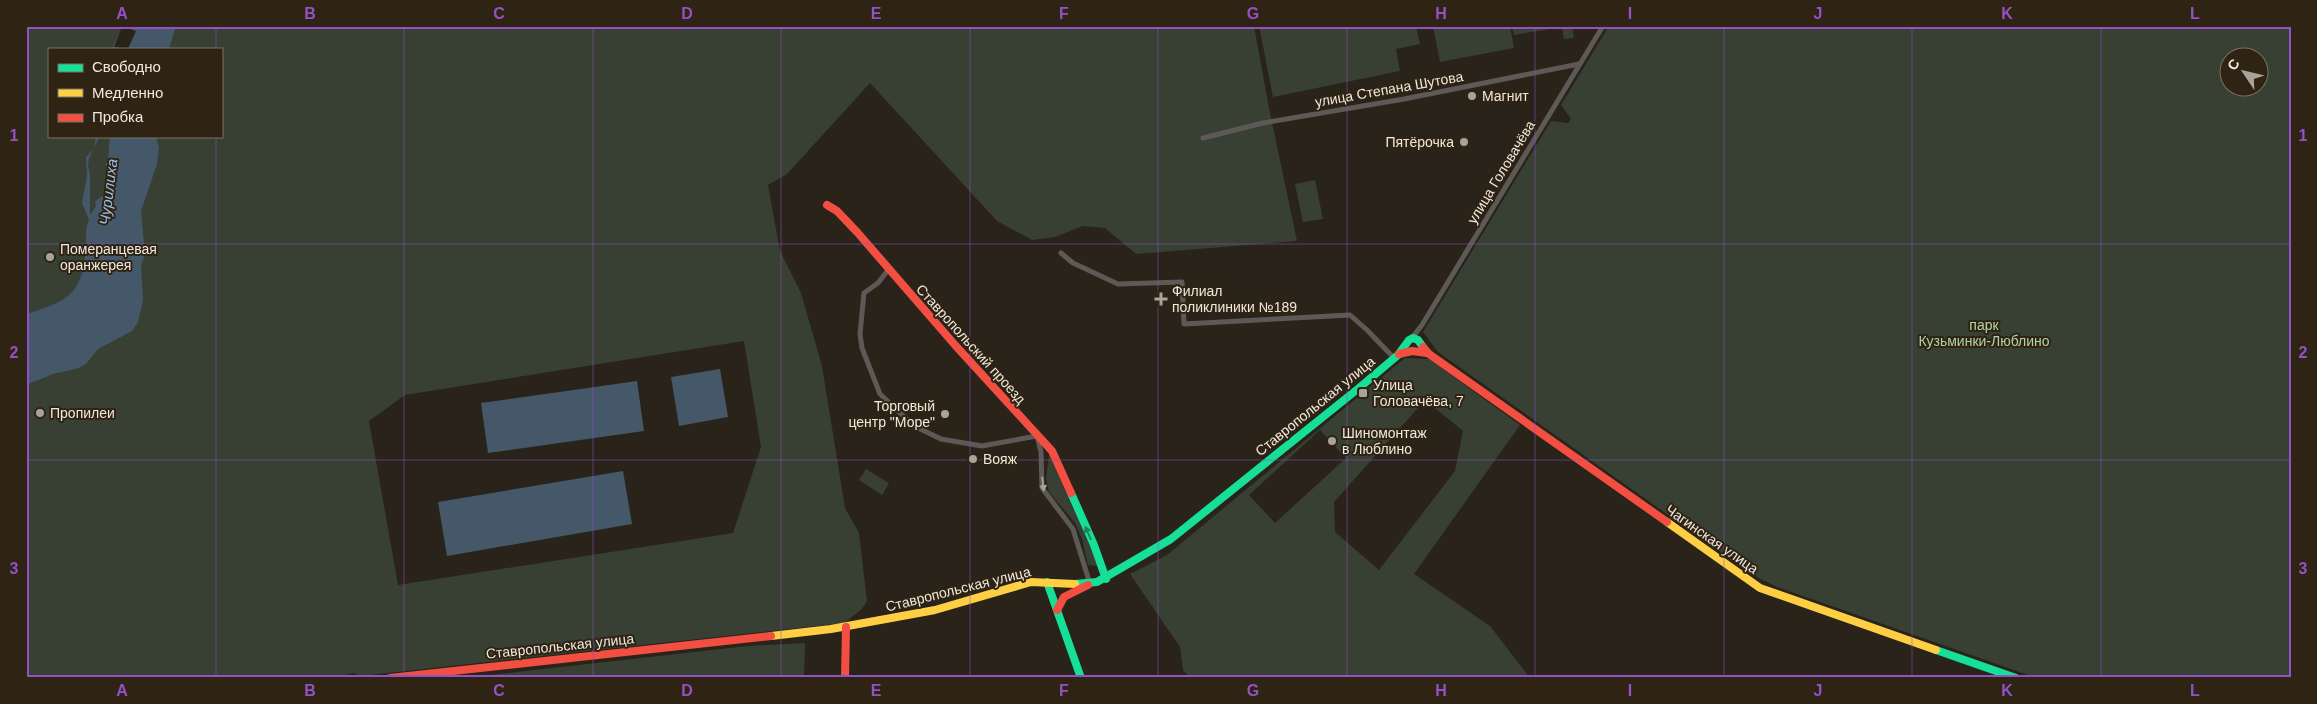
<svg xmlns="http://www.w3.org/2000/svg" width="2317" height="704" font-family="Arial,sans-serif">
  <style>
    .green { fill: #374033; fill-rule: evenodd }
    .water { fill: #45586a }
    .pier { fill: #29231a }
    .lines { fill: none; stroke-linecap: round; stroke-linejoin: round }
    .street { stroke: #5e5956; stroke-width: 5 }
    .fast { stroke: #16e098; stroke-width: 8 }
    .slow { stroke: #ffcf43; stroke-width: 8 }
    .jam { stroke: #f24e42; stroke-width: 8 }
    .oneway { fill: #a7a09a }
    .oneway2 { fill: #228256 }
    .grid { fill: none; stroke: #9252c5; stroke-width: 1; stroke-opacity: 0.55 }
    .poi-dot { fill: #aaa399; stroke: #2f2414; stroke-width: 2 }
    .labels { text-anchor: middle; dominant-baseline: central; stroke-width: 4; stroke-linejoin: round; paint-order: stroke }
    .street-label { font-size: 14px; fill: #f0e8de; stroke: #2f2414 }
    .poi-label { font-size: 14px; fill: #f0e8de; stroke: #2f2414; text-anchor: start }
    .park-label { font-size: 14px; fill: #b0d4a7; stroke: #2f2414 }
    .water-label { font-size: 15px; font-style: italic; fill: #9ac2eb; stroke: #2f2414 }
    .neatline { fill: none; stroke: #9252c5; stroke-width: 2 }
    .grid-label { font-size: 16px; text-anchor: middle; font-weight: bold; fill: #9252c5 }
  </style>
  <rect width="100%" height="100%" fill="#29231a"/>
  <!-- green -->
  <g class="green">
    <path d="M26,26H1254L1269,108L1297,241L1136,254L1105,228L1083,226L1055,237L1032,240L997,221L870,83L787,174L768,185L780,251L801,293L822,366L845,508L859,533L867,601L861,610L844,623L360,676L354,673L330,678H26ZM49,49H221V136H49ZM744,341L761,447L733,533L398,585L369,421L405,395Z"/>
    <polygon points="1259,26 1416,26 1420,44 1396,49 1400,71 1273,97"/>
    <polygon points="1433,26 1510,26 1514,48 1440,62"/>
    <polygon points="1512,26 1572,26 1574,38 1564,39 1562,27 1514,35"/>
    <path d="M1609,26H2291V678H2037L1777,587L1753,575L1438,352L1423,332L1551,121L1568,123L1571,119L1561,105ZM2230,58H2260V88H2230Z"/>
    <polygon points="1315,180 1323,219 1303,222 1295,184"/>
    <path d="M1405,358L1429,359L1520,425L1414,574L1490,626L1530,678H1190L1183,670L1180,647L1130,574L1167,555ZM1425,400L1463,431L1455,471L1379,570L1335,532L1334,502ZM1320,430L1346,458L1275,523L1249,495Z"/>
    <polygon points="1049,455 1099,566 1088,565 1082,539 1075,523 1049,492 1046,479"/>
    <polygon points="866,469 889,483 882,495 859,480"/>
    <polygon points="805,643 804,678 463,678 747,646"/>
  </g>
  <!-- water -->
  <g class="water">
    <polygon points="122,26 176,26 169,49 112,49"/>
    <path d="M96,136H100L89,158L88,166L90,175V215L96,206L95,201L104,195L108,167L105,164L108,162L110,136H156L159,148L157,164L141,211L145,254L141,266L143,300L138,322L132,331L98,349L86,364L79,368L53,374L26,385V314C70,301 83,293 86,246C87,234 84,234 89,220L82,203L87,176L86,157L94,149Z"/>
    <polygon points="720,369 728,417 679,426 671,377"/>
    <polygon points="637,381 644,431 488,453 481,403"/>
    <polygon points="623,471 632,524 447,556 438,502"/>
  </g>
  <!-- pier -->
  <polygon class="pier" points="122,26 136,31 128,49 114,47"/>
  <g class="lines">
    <!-- street -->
    <g class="street">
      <polyline points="1203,138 1263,123 1404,99 1579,64"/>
      <polyline points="1061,253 1073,263 1118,284 1182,282 1184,324 1350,315 1367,330 1394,358"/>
      <polyline points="888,270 878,283 864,293 860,334 862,348 880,394 914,426 941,439 982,446 1037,436 1041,452 1042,488 1073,529 1090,584"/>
      <polyline points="1411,339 1422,325 1603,26"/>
    </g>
    <!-- fast -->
    <g class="fast">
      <polyline points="1071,493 1094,545 1106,579"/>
      <polyline points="1047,582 1081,678"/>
      <polyline points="1075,584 1097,582 1171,539 1359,388 1398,355 1409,340 1413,338 1418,340 1423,347"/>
      <polyline points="1936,650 2016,678"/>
    </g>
    <!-- slow -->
    <g class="slow">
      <polyline points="1667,522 1760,588 1936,650"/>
      <polyline points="771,636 831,629 935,610 1031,582 1075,584"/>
    </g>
    <!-- jam -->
    <g class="jam">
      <polyline points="827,205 837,211 857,232 955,345 1052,451 1071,493"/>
      <polyline points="1423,347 1429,354 1667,522"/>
      <polyline points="1399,354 1412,351 1427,353"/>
      <polyline points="1057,610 1064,597 1088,585"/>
      <polyline points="390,678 771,636"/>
      <polyline points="845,678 846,627"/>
    </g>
  </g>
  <!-- one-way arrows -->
  <defs><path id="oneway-solid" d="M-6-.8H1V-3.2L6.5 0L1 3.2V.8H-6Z" transform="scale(1.25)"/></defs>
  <use class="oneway" href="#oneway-solid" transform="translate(1043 484) rotate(83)"/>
  <use class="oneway2" href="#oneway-solid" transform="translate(1088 533) rotate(-114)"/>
  <!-- grid -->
  <path class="grid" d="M216,26V49M404,26V678M593,26V678M781,26V678M970,26V678M1158,26V678M1347,26V678M1535,26V678M1724,26V678M1912,26V678M2101,26V678M216,136V678M26,244H2291M26,460H2291"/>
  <!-- markers -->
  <g class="poi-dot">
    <circle cx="1472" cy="96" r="5"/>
    <circle cx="1464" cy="142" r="5"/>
    <circle cx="50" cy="257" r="5"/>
    <path d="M1158.5 291.5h5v5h5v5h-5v5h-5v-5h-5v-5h5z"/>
    <rect x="1358" y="388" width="10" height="10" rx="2.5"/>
    <circle cx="40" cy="413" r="5"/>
    <circle cx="945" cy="414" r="5"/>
    <circle cx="1332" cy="441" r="5"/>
    <circle cx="973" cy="459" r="5"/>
  </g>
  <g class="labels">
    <!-- street labels -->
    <g class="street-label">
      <text transform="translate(1389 89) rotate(-10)">улица Степана Шутова</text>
      <text transform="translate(1501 172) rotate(-59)">улица Головачёва</text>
      <text transform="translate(971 344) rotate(48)">Ставропольский проезд</text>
      <text transform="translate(1315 406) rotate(-39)">Ставропольская улица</text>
      <text transform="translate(1712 539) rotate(35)">Чагинская улица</text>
      <text transform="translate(958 589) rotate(-14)">Ставропольская улица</text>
      <text transform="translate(560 646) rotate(-6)">Ставропольская улица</text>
    </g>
    <!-- poi labels -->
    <g class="poi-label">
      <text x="1482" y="96">Магнит</text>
      <text x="1454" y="142" text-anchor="end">Пятёрочка</text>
      <text x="60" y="249">Померанцевая<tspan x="60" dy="16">оранжерея</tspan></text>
      <text x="1172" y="291">Филиал<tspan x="1172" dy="16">поликлиники №189</tspan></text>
      <text x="1373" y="385">Улица<tspan x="1373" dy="16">Головачёва, 7</tspan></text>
      <text x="935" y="406" text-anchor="end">Торговый<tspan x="935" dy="16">центр "Море"</tspan></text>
      <text x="50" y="413">Пропилеи</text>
      <text x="1342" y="433">Шиномонтаж<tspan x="1342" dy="16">в Люблино</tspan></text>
      <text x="983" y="459">Вояж</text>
    </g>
    <!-- park labels -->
    <g class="park-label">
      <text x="1984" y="325">парк<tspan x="1984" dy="16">Кузьминки-Люблино</tspan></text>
    </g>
    <!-- water labels -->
    <g class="water-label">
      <text transform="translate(108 192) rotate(-83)">Чурилиха</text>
    </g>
  </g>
  <!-- border -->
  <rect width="2317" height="704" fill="none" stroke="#2f2414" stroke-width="55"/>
  <!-- legend -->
  <rect x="48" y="48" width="175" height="90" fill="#2f2414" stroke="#7c7265"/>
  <rect x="58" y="64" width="25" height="8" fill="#16e098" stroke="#7c7265"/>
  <text x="92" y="72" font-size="15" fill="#f0e8de">Свободно</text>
  <rect x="58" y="89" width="25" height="8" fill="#ffcf43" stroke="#7c7265"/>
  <text x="92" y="98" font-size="15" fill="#f0e8de">Медленно</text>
  <rect x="58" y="114" width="25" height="8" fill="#f24e42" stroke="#7c7265"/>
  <text x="92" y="122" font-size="15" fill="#f0e8de">Пробка</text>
  <!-- north arrow -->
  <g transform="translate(2244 72) rotate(305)"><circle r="24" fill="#2f2414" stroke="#7c7265"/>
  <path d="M0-4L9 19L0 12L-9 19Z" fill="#aaa399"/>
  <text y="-8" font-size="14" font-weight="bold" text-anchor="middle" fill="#f0e8de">С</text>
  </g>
  <rect x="28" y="28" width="2262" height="648" class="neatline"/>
  <g class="grid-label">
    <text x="122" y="19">A</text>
    <text x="310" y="19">B</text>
    <text x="499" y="19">C</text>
    <text x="687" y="19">D</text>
    <text x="876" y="19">E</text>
    <text x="1064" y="19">F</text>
    <text x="1253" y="19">G</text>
    <text x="1441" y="19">H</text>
    <text x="1630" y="19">I</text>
    <text x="1818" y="19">J</text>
    <text x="2007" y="19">K</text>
    <text x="2195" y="19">L</text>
    <text x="14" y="141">1</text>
    <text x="2303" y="141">1</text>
    <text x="14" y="358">2</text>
    <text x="2303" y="358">2</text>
    <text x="14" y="574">3</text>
    <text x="2303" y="574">3</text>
    <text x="122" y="696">A</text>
    <text x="310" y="696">B</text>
    <text x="499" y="696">C</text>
    <text x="687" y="696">D</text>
    <text x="876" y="696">E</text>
    <text x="1064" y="696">F</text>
    <text x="1253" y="696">G</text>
    <text x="1441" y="696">H</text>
    <text x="1630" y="696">I</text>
    <text x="1818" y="696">J</text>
    <text x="2007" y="696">K</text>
    <text x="2195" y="696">L</text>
  </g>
</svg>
